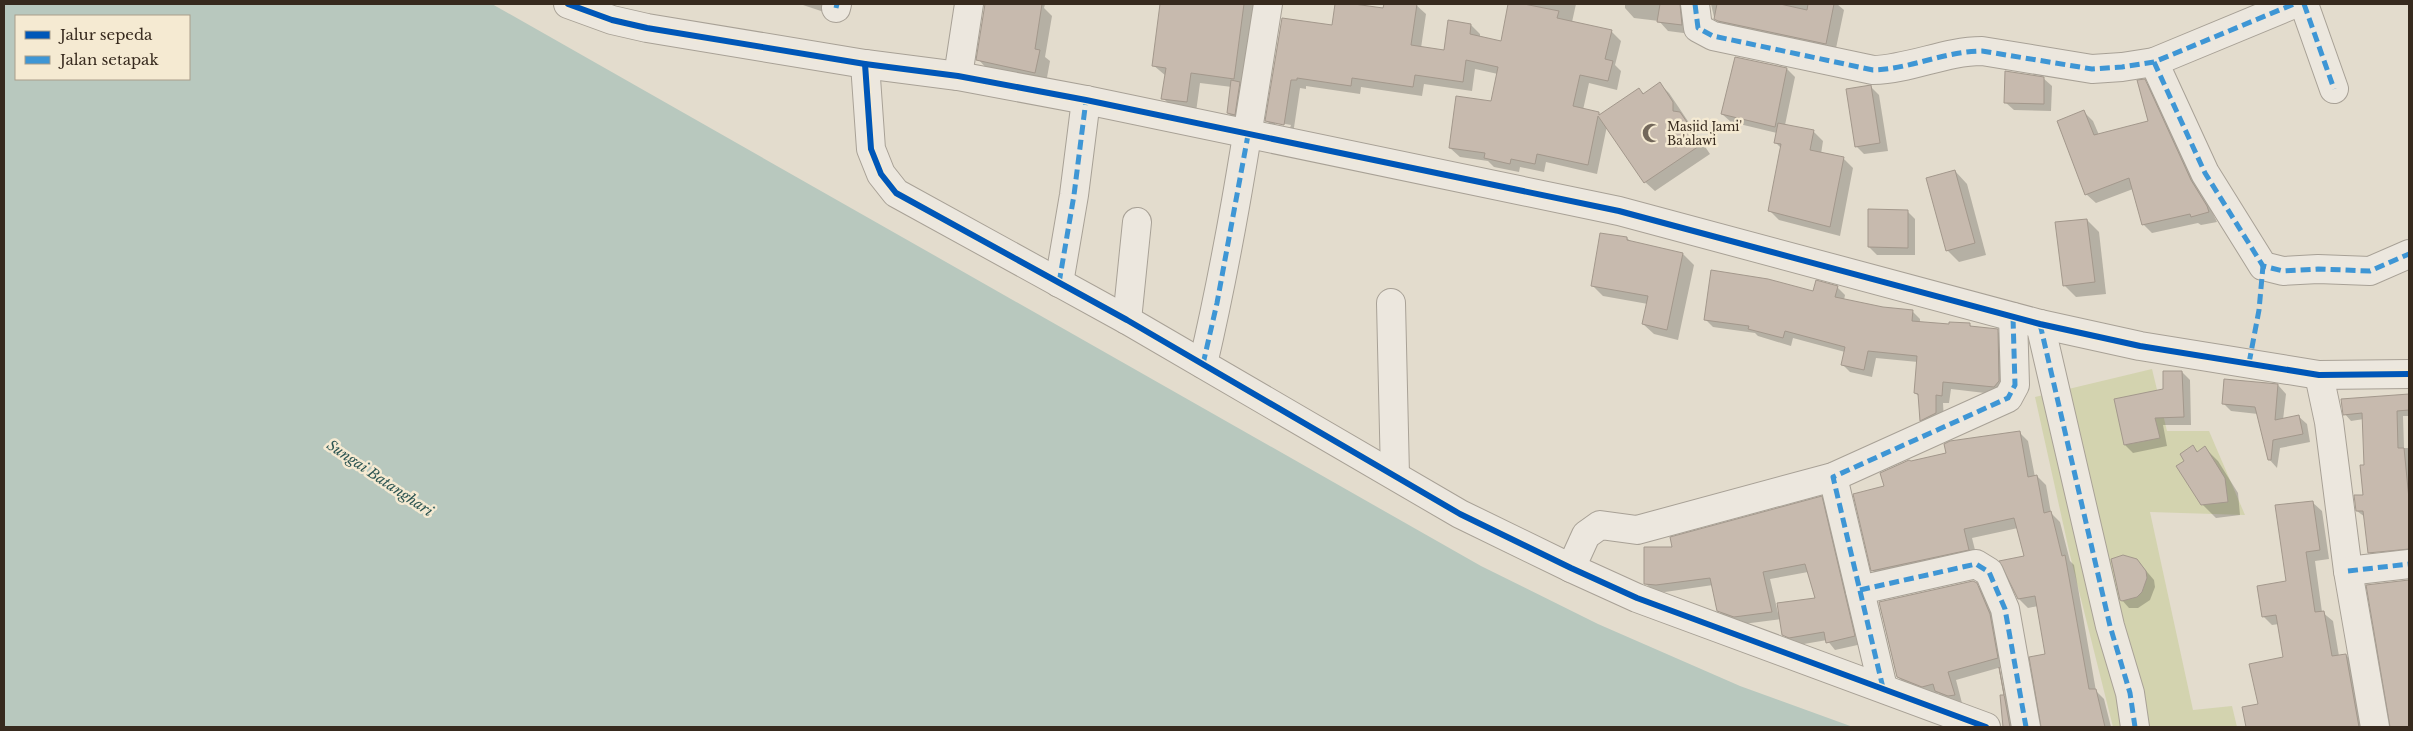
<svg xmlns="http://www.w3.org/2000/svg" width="2413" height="731" font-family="'Libre Baskerville',serif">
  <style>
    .green { fill: #d3d3af }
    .water { fill: #b8c8be; fill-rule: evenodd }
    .shadow { fill: #0003; fill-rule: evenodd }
    .building { fill: #c7baae; stroke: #a3988c }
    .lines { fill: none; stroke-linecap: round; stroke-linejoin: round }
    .minor-casing { stroke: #a8a196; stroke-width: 30 }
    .minor { stroke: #ece7de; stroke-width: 28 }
    .quiet { stroke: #3e96d5; stroke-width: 5; stroke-dasharray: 10 5; stroke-linecap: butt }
    .cycleway-casing { stroke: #f5ead2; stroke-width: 9 }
    .cycleway { stroke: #0057b8; stroke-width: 6 }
    .labels { text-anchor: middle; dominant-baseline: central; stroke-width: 5; stroke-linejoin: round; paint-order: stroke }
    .poi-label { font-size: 12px; fill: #372a1e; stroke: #f5ead2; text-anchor: start }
    .water-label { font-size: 14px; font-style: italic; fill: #2e5653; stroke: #f5ead2 }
  </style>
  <rect width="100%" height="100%" fill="#e3dccd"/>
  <!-- green -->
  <polygon class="green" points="2152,369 2167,431 2209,431 2245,515 2150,512 2193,710 2232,706 2237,727 2113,727 2070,555 2035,397"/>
  <!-- water -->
  <path class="water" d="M4,4H492L1481,566L1598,624L1740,686L1853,727H4ZM16,16H189V79H16Z"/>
  <!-- shadow -->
  <g class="shadow">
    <polygon points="800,4 839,4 833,15"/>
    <polygon points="986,4 1045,4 1044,8 1052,16 1045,57 1050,61 1046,83 988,70 978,59"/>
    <polygon points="1162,4 1257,4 1236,121 1228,113 1232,87 1200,83 1196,112 1173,108 1163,98 1166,76 1153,65"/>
    <path d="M1336,4L1384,10L1385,4L1416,5L1426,14L1421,48L1445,51L1471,25L1480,34V38L1502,42L1509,4H1576L1572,22L1612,32L1621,41L1615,65L1621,71L1617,90L1589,83L1583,110L1601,115L1639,89L1644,94L1660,84L1669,93L1710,154L1655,191L1645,182L1607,126L1597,174L1546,162L1544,172L1520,167L1519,172L1494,167L1488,161L1460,157L1450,148L1492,103L1498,74L1475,69L1472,91L1424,84L1422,96L1361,87L1360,94L1306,86V89L1300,88L1293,134L1276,130L1267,121L1283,19L1333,26ZM1275,122L1291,125L1290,128L1275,125Z"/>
    <polygon points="1625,4 1693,4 1691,34 1668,31 1659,21 1634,18 1625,8"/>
    <polygon points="1711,4 1837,4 1844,10 1835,53 1723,27 1714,17"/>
    <polygon points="1787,69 1795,77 1785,125 1813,131 1823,141 1821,154 1843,158 1853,168 1840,236 1779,220 1769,210 1782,149 1775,142 1777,133 1731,122 1722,114"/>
    <polygon points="2043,78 2052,86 2051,111 2014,110 2005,102"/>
    <polygon points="2144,81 2154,90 2217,222 2201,225 2198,223 2152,233 2143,224 2133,189 2096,203 2086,194 2084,112 2093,121 2099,135 2149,121"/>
    <polygon points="1871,87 1879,95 1888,151 1864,154 1856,146"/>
    <polygon points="1955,171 1967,184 1986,255 1959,262 1947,250"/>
    <polygon points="1907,211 1915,219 1915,255 1877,255 1869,247"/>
    <polygon points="2087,220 2099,232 2106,294 2076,297 2064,285"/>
    <polygon points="1627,238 1631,242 1683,254 1694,265 1678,340 1654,334 1643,324 1648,304 1603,296 1593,286"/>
    <polygon points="1837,287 1845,295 1844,300 1883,308 1912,311 1920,319 1920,323 1950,326 1969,324 1972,327 1997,331 2005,339 2002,395 1951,389 1949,403 1943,403 1944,421 1929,428 1921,420 1920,397 1915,393 1918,362 1876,358 1872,377 1850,372 1842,364 1845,352 1793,338 1791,346 1758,336 1755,333 1713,327 1705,319"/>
    <polygon points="2182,372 2190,380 2191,425 2163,425 2167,446 2133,453 2125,445 2164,390"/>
    <polygon points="2278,385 2286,394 2283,420 2298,416 2307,424 2310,442 2280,448 2277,468 2269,459 2258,414 2231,411 2223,403"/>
    <polygon points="2409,395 2409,416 2403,416 2404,448 2409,448 2409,549 2372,551 2372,554 2409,551 2375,559 2369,552 2365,517 2357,511 2364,496 2364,419 2351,421 2345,414 2342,400"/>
    <polygon points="2019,432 2028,441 2035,477 2037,476 2046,485 2051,513 2060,522 2070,561 2074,565 2096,691 2104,699 2111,727 2042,727 2047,655 2038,606 2028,608 2019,599 2026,557 2018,528 1972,538 1977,558 1882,580 1873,571 1855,495 1885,486 1910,463"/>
    <polygon points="2193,447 2198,452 2205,448 2218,461 2238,493 2240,515 2216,518 2202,504"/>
    <path d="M1821,498L1829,505L1862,644L1835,650L1827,640L1798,645L1791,642L1783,634L1781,619L1743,624L1726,618L1718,610L1713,585L1665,592L1653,591L1645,583L1673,548ZM1808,572L1816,599L1778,613L1770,579Z"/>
    <polygon points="2312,502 2322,511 2329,559 2315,561 2322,612 2333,621 2339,656 2346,655 2355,664 2367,727 2247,727 2244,708 2259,705 2284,658 2279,624 2272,625 2263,616 2288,582"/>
    <polygon points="2137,560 2154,580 2155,587 2150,600 2138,608 2129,608 2121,599"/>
    <polygon points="2409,581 2409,727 2391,727 2368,586"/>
    <polygon points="1976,584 1984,592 1998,623 2005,666 1956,680 1962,703 1957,704 1944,699 1938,693 1931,694 1906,685 1898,677"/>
    <polygon points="2001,671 2003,672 2013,727 2004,727 2001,696 2005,696"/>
  </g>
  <!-- building -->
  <g class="building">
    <polygon points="985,4 1042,4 1035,49 1040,50 1035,73 976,60"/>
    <polygon points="1160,4 1244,4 1234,79 1191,73 1187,102 1161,99 1166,68 1152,66"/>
    <polygon points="1335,4 1354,4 1383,8 1384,4 1417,4 1411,45 1444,50 1448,20 1471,24 1470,34 1501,41 1508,4 1524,4 1559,11 1557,18 1612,30 1605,59 1613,61 1608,81 1580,75 1573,106 1599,112 1599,115 1639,88 1643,94 1660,82 1673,102 1673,111 1680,112 1702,144 1644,183 1598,116 1588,165 1537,154 1535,164 1511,159 1510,164 1484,158 1485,153 1449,148 1456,96 1491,101 1498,67 1466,60 1463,82 1415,75 1413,87 1352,78 1351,86 1297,78 1297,80 1291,80 1284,125 1265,121 1282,18 1332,25"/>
    <polygon points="1660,4 1680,4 1682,25 1657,22"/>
    <polygon points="1717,4 1780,4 1807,10 1808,4 1834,4 1826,44 1718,21 1714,19"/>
    <polygon points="1735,57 1787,68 1775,127 1721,114"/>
    <polygon points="2005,71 2044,77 2044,104 2004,103"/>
    <polygon points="2145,79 2191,180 2207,206 2209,212 2191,217 2190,214 2142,225 2129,178 2085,195 2057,121 2084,110 2094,135 2148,121 2137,80"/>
    <polygon points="1231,80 1240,82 1235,115 1227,113"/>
    <polygon points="1871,85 1880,143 1855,147 1846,89"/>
    <polygon points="1778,123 1814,130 1810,150 1844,157 1830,227 1768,211 1781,144 1774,143"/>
    <polygon points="1955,170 1975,243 1946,251 1926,178"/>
    <polygon points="1868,209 1908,210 1908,248 1868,247"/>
    <polygon points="2087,219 2095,282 2063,286 2055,222"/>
    <polygon points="1600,233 1627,237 1627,240 1683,253 1667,330 1642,324 1648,296 1591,286"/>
    <polygon points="1711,270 1768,279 1813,291 1816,280 1838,286 1835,297 1883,307 1913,310 1912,321 1949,324 1949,322 1970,323 1970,326 1998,329 1999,381 1994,387 1943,382 1942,396 1936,395 1936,413 1920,421 1918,394 1914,393 1917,356 1868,351 1864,370 1841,365 1845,347 1785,331 1783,338 1748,329 1749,326 1704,320"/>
    <polygon points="2163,371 2182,371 2184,417 2155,418 2160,438 2124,445 2114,399 2163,389"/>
    <polygon points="2224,379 2278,384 2275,420 2299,415 2303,434 2273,440 2271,460 2268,460 2255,407 2222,404"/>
    <polygon points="2409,394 2409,410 2397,411 2398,448 2404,448 2409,499 2409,549 2368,553 2363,511 2356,511 2354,495 2363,495 2360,465 2364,465 2362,413 2343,415 2341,399"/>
    <polygon points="2020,431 2028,477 2037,475 2044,513 2051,511 2062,556 2065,555 2089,689 2096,689 2105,727 2041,727 2029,657 2045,654 2035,596 2018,599 1999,561 2024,556 2014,518 1964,529 1969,550 1871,571 1853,494 1884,486 1880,473 1909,460 1911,461 1946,453 1944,444 1950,441"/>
    <polygon points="2193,445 2197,452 2205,446 2225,478 2228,502 2201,505 2176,466 2184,461 2180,454"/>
    <polygon points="1822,496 1855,636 1826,643 1824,632 1789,638 1782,635 1777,603 1815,598 1805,564 1763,572 1772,612 1734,617 1717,611 1710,578 1656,585 1644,584 1644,547 1672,547 1670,537"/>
    <polygon points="2313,501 2320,550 2306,552 2315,612 2324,611 2332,656 2346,654 2359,727 2246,727 2242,707 2258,704 2249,664 2283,657 2276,615 2262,617 2257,586 2286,581 2275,505"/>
    <polygon points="2123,555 2137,559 2146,571 2147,578 2142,592 2137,597 2122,601 2120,600 2111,559"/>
    <polygon points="2409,580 2409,727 2390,727 2366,585"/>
    <polygon points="1973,581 1977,583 1990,614 1998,658 1948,672 1955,695 1948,696 1935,691 1933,684 1922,687 1897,677 1879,602"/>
    <polygon points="1999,667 2010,727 2003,727 2000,695 2004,695"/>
  </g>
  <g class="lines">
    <defs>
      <g id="minor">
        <polyline points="568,4 612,20 647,28 865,64 958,76 1086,100 1619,211 2040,324 2140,346 2319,375 2409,374"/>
        <path d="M1695,4L1698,28L1713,36L1873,70C1911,69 1945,51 1982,51L2092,69L2122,67L2154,62L2294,4"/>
        <polyline points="2304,4 2334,89"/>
        <polyline points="836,8 837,4"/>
        <polyline points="2154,62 2205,173 2263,266 2283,271 2318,269 2370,271 2409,254"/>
        <polyline points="865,64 871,149 881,174 896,193 1127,320 1460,514 1571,568 1637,598 1986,727"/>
        <polyline points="958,76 969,4"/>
        <polyline points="1059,283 1074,195 1086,100"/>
        <polyline points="1391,303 1395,475"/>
        <polyline points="1127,320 1137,222"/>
        <polyline points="2040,324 2110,626 2130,693 2135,727"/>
        <path d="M1203,364C1231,245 1249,124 1268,4"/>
        <polyline points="2319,375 2329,422 2348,571 2375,727"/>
        <polyline points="1833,477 1883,688"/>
        <polyline points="1571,568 1586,535 1600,525 1637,530 1833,477 2008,398 2015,385 2013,317"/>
        <polyline points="2348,571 2409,564"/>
        <polyline points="1860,590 1976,564 1989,572 2005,609 2026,727"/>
      </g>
    </defs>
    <!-- minor casing -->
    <use href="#minor" class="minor-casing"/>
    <!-- minor -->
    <use href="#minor" class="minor"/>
    <!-- quiet -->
    <g class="quiet">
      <path d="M1695,4L1698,28L1713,36L1873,70C1911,69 1945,51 1982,51L2092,69L2122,67L2154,62L2294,4"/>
      <polyline points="2304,4 2334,89"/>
      <polyline points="836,8 837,4"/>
      <polyline points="2154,62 2205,173 2263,266 2283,271 2318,269 2370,271 2409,254"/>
      <polyline points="1059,283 1074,195 1086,100"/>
      <polyline points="2040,324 2110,626 2130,693 2135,727"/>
      <polyline points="2249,363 2259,310 2263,266"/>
      <polyline points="1203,364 1217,303 1248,135"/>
      <polyline points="2348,571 2409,564"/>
      <polyline points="1860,590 1976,564 1989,572 2005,609 2026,727"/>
      <polyline points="1883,688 1833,477 2008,398 2015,385 2013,317"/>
    </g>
    <defs>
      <g id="cycleway">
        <polyline points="568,4 612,20 647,28 865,64 958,76 1086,100 1619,211 2040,324 2140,346 2319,375 2409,374"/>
        <polyline points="865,64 871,149 881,174 896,193 1127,320 1460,514 1571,568 1637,598 1986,727"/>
      </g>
    </defs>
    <!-- cycleway casing -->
    <use href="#cycleway" class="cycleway-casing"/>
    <!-- cycleway -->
    <use href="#cycleway" class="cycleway"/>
  </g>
  <!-- icons -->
  <defs>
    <symbol id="mosque-bare" viewBox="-9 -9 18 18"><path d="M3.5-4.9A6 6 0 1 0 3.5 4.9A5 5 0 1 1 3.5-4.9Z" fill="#73685b" stroke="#f5ead2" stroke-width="2.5" paint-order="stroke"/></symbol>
  </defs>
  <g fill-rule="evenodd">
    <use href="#mosque-bare" x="1638" y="119" width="28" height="28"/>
  </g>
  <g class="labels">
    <!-- poi labels -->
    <g class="poi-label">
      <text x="1667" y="126">Masjid Jami'<tspan x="1667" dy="14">Ba'alawi</tspan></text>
    </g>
    <!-- water labels -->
    <g class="water-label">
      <text transform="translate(380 478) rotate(34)">Sungai Batanghari</text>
    </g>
  </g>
  <!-- border -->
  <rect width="2413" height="731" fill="none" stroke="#372a1e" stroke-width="10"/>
  <!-- legend -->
  <rect x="15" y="15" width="175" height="65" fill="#f5ead2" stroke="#a99d8a"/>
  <rect x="25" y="31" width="25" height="8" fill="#0057b8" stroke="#a99d8a"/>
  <text x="60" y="40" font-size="15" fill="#372a1e">Jalur sepeda</text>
  <rect x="25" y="56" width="25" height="8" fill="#3e96d5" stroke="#a99d8a"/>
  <text x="60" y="65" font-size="15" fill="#372a1e">Jalan setapak</text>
</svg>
